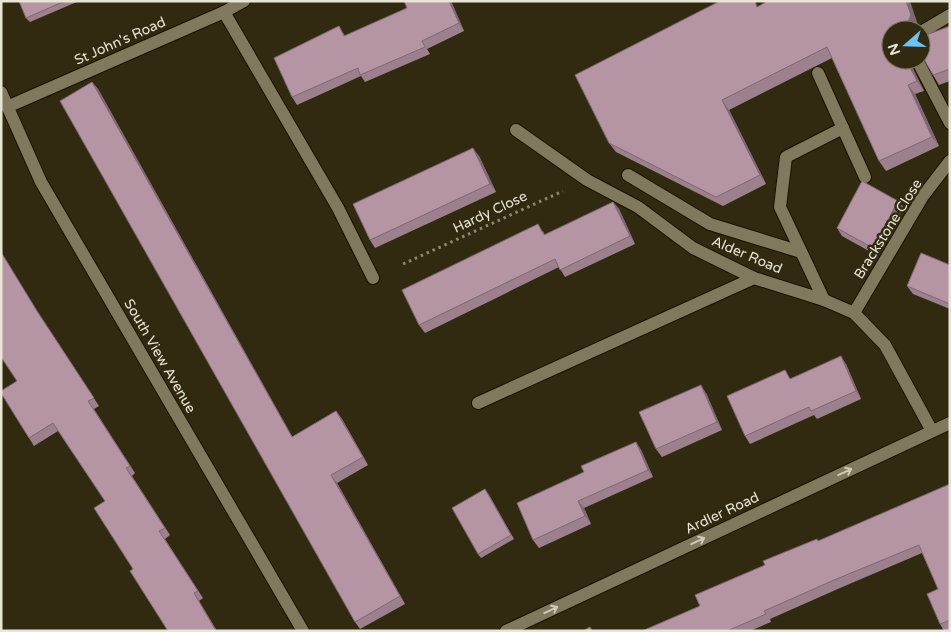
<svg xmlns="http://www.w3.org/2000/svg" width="951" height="632" font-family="'Varela Round',sans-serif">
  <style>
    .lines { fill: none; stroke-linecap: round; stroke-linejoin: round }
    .service-casing { stroke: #191200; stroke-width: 14 }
    .minor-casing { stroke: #191200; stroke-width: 14 }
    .path { stroke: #8d8771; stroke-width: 3; stroke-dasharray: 2.5 4; stroke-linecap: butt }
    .service { stroke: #81795d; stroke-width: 12 }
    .minor { stroke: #81795d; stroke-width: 12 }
    .wall { fill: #9c808d }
    .shaded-wall { fill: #7f6873 }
    .building { fill: #b595a4; stroke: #7f6873 }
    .oneway { stroke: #cfcab7 }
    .labels { text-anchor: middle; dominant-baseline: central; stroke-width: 5; stroke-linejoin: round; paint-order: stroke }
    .street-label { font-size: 14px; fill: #e9e5d5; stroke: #322a10 }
  </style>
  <rect width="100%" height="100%" fill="#322a10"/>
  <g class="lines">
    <defs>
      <g id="service">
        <polyline points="224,12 338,208 373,278"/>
        <polyline points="818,73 865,177"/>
        <polyline points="628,175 710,224 801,252"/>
        <polyline points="824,300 780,207 786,157 843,128"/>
        <polyline points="478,403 754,278"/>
      </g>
      <g id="minor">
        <polyline points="921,35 923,31 950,15"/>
        <polyline points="917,60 950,123"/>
        <polyline points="1,92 41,182 303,631"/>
        <polyline points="7,107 224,12 244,1"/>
        <polyline points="516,130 587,180 638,207 693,248 754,278 824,300 854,313 885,345 932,431"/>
        <polyline points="854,313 923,196 950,161"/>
        <polyline points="506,631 950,423"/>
      </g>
    </defs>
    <!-- service casing -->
    <use href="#service" class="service-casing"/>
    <!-- minor casing -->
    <use href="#minor" class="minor-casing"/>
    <!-- path -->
    <polyline class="path" points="403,264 563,191"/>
    <!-- service -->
    <use href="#service" class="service"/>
    <!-- minor -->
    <use href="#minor" class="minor"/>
  </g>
  <!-- wall -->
  <g class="wall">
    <polygon points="19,1 79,1 30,22 26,18"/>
    <polygon points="404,1 451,1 464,31 427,49 430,54 365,82 361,76 297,105 292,97 339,26 345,36 407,8"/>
    <polygon points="759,6 918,25 891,60 909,60 910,63 924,91 915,94 939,146 886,171 879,161 832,58 729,110 766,184 723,206 616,152 609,143"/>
    <polygon points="950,26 950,81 939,85 933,75"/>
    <polygon points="92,82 98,89 292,437 336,411 342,419 368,465 337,483 405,604 360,629 355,622"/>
    <polygon points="479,156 496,192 375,248 370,240"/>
    <polygon points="898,201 904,208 878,256 842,236 837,228"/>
    <polygon points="613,202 619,209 635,244 565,277 559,267 425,333 419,325 543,231 545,235"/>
    <polygon points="950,265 950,309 913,294 907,286"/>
    <polygon points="42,319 99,406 94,409 135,473 132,476 170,535 165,539 203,598 199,601 217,631 168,631 133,569 105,501 58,431 34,446 29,438 17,381"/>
    <polygon points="846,364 861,399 817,419 814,415 750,444 745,436 791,378"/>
    <polygon points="706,393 722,430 662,457 656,449"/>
    <polygon points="636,442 641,450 653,477 584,508 591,524 539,548 533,540 584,472"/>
    <polygon points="950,484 950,630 944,631 940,624 938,589 922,553 840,588 770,619 771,622 750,631 642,631 700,606 765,565 819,541"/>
    <polygon points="488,493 514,539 481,558 478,554"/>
  </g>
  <!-- shaded-wall -->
  <g class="shaded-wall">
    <polygon points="449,1 451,1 464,31 459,23"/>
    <polygon points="906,1 910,1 918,25 916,30 909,30 906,26"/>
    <polygon points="906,60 909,60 910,63 924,91 917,81"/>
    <polygon points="92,82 98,89 297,445 292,437"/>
    <polygon points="908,85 915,94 939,146 932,137"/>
    <polygon points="722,100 729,110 766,184 760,175"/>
    <polygon points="473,148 479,156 496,192 490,184"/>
    <polygon points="898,201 904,208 878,256 873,248"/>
    <polygon points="613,202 619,209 635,244 630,236"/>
    <polygon points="841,356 846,364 861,399 856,391"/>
    <polygon points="701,385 706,393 722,430 717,422"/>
    <polygon points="336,411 342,419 368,465 363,457"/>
    <polygon points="636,442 641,450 653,477 648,470"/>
    <polygon points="331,475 337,483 405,604 400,596"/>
    <polygon points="578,501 584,508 591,524 585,516"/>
    <polygon points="194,593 199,601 217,631 216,631"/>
  </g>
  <!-- building -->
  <g class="building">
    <polygon points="19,1 65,1 26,18"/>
    <polygon points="404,1 449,1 459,23 422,41 425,47 360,75 358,68 292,97 274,58 339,26 344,36 407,8"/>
    <polygon points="720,1 755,1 757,7 768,1 906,1 911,15 906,26 909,30 891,30 891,60 906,60 917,81 908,85 932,137 879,161 827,47 722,100 760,175 716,197 609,143 575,75"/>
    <polygon points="950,26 950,69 933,75 921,54 921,37"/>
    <polygon points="92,82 292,437 336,411 363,457 331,475 400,596 355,622 60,101"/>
    <polygon points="473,148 490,184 370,240 353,204"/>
    <polygon points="862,181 898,201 873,248 837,228"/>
    <polygon points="613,202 630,236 560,270 555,259 419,325 402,290 538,224 544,235"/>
    <polygon points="1,252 37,311 94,398 88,401 130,466 126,468 165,528 159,531 198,591 194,593 216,631 168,631 130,571 133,569 94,508 105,501 53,423 29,438 1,393 1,391 17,381 1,357"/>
    <polygon points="921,253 950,265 950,304 907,286"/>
    <polygon points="841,356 856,391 811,411 809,407 745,436 727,396 785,370 790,379"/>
    <polygon points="701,385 717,422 656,449 639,412"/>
    <polygon points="636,442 648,470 578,501 585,516 533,540 517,503 584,472 581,466"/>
    <polygon points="950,484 950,620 940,624 927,594 938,589 919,545 834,580 764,611 766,614 727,631 642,631 700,606 695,595 765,565 763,561 817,539 818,541"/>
    <polygon points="485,489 511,535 478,554 452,508"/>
    <polygon points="590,627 592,631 583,631"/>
  </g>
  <!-- one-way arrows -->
  <defs><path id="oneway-shaft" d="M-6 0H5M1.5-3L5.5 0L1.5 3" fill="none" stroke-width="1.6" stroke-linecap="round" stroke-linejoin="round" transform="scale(1.25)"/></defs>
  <g class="oneway">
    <use href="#oneway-shaft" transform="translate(845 472) rotate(-25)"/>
    <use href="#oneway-shaft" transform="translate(698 541) rotate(-25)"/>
    <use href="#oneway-shaft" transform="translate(551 610) rotate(-25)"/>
  </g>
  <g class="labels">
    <!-- street labels -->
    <g class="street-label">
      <text transform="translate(120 41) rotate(-24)">St John's Road</text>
      <text transform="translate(490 212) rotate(-25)">Hardy Close</text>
      <text transform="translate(888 229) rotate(-58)">Brackstone Close</text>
      <text transform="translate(747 255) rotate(23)">Alder Road</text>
      <text transform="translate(160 356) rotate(60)">South View Avenue</text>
      <text transform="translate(722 513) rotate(-25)">Ardler Road</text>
    </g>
  </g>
  <!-- border -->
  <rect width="951" height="632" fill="none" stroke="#e9e5d5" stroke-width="5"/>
  <!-- north arrow -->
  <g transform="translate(906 45) rotate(250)"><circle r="24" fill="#322a10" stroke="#7b755f"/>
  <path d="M0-4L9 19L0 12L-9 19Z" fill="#6cc3f2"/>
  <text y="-8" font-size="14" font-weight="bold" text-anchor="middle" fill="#e9e5d5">N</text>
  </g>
</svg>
